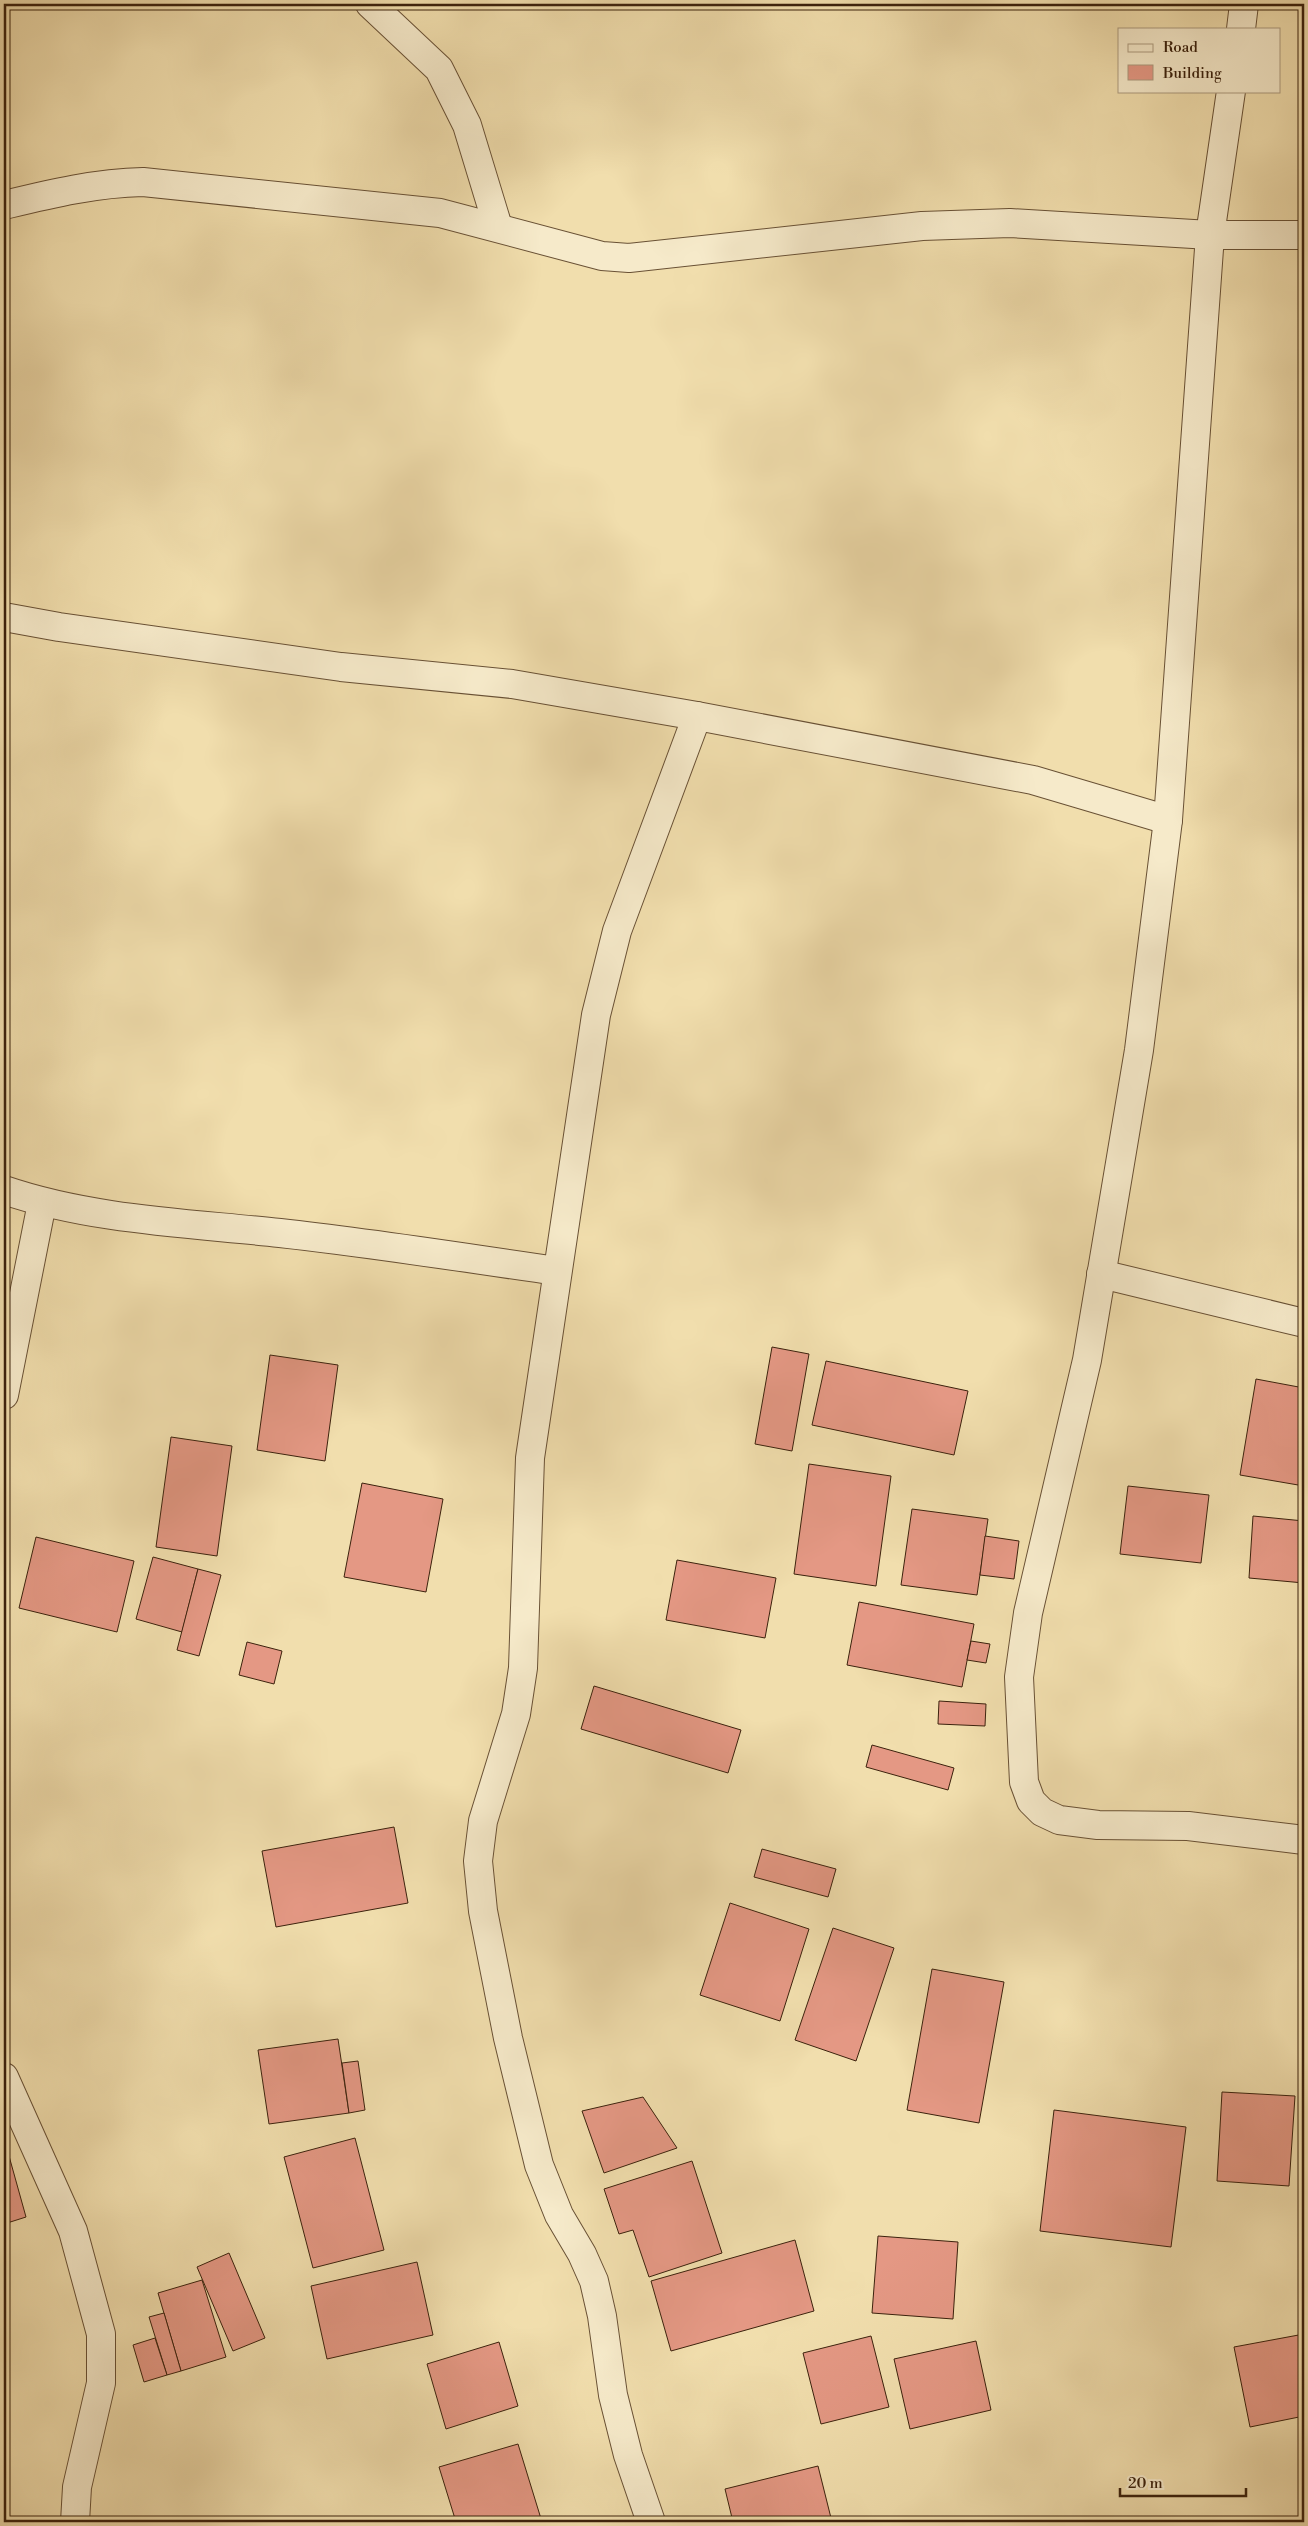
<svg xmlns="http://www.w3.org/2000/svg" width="1308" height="2526" font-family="'Libre Bodoni',serif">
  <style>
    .building { fill: #e49884; stroke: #3c220d }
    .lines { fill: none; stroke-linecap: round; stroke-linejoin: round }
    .minor-casing { stroke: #695135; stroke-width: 30 }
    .minor { stroke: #f6eaca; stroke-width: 28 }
  </style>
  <rect width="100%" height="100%" fill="#f1dead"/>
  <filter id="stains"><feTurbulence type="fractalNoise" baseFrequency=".004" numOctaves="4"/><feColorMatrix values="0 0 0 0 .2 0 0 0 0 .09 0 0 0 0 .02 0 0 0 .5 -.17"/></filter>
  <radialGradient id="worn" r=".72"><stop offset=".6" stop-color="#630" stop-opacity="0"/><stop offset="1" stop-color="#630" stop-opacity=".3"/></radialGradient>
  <!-- building -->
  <g class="building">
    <polygon points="772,1347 809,1354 792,1451 755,1444"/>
    <polygon points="270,1355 338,1365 325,1461 257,1450"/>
    <polygon points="826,1361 968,1391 954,1455 812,1425"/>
    <polygon points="1256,1379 1304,1388 1304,1486 1240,1475"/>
    <polygon points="171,1437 232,1446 217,1556 156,1547"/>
    <polygon points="809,1464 891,1476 876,1586 794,1574"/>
    <polygon points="362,1483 443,1499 426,1592 344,1577"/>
    <polygon points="1128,1486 1209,1495 1201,1563 1120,1554"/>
    <polygon points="912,1509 988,1519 977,1595 901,1585"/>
    <polygon points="1253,1516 1304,1521 1304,1583 1249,1578"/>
    <polygon points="985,1536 1019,1541 1014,1579 980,1575"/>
    <polygon points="36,1537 134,1561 117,1632 19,1608"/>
    <polygon points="153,1557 198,1569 182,1632 136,1619"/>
    <polygon points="677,1560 776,1578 765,1638 666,1620"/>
    <polygon points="198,1569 221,1575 199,1656 177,1650"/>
    <polygon points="859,1602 974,1624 962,1687 847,1665"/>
    <polygon points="971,1641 990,1644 986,1663 967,1660"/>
    <polygon points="247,1642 282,1651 274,1684 239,1675"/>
    <polygon points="594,1686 741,1730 728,1773 581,1729"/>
    <polygon points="939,1701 986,1704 985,1726 938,1724"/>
    <polygon points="872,1745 954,1768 948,1790 866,1767"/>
    <polygon points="394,1827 408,1903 276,1927 262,1851"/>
    <polygon points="762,1849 836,1869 828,1897 754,1877"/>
    <polygon points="730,1903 809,1929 780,2021 700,1995"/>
    <polygon points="833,1928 894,1948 856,2061 795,2040"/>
    <polygon points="932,1969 1004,1982 979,2123 907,2110"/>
    <polygon points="338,2039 349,2113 269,2124 258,2050"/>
    <polygon points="358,2061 365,2110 349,2113 342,2063"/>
    <polygon points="1222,2092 1295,2096 1289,2186 1217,2181"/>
    <polygon points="643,2097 677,2148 604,2173 582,2111"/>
    <polygon points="1054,2110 1186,2127 1171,2247 1040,2231"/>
    <polygon points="4,2138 26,2217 4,2224"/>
    <polygon points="355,2138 384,2250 313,2268 284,2157"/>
    <polygon points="692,2161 722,2253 649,2277 633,2230 619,2234 604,2189"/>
    <polygon points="878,2236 958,2242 953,2319 872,2313"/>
    <polygon points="795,2240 814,2311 671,2351 651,2281"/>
    <polygon points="229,2253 265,2338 233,2351 197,2267"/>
    <polygon points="417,2262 433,2335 327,2359 311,2286"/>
    <polygon points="202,2280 226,2357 181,2371 158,2293"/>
    <polygon points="164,2313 181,2371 167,2375 149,2317"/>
    <polygon points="1304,2334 1304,2416 1250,2427 1234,2347"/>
    <polygon points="871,2336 889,2407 821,2424 803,2353"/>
    <polygon points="155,2338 167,2375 144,2382 133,2345"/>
    <polygon points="976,2341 991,2410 910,2429 894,2359"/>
    <polygon points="499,2342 518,2406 446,2429 427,2364"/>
    <polygon points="518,2444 542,2522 456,2522 439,2467"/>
    <polygon points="818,2466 832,2522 733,2522 725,2489"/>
  </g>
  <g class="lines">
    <defs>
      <g id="minor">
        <polyline points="370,4 439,69 467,125 498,227"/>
        <polyline points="1241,29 1244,4"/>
        <polyline points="1231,91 1210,235 1168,820 1139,1050 1087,1360 1028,1613 1019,1677 1024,1782 1031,1801 1042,1812 1059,1820 1098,1825 1188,1826 1304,1840"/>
        <path d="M4,205C50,194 95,183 143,182L440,213L602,256L629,258L922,226L1010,223L1210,235H1304"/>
        <polyline points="4,617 59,627 341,667 512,684 697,716 1033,780 1168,820"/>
        <path d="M4,1190C92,1220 188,1223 280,1233C372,1243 465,1258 557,1271"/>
        <polyline points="1101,1274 1304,1323"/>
        <polyline points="4,1395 42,1203"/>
        <polyline points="4,2077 73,2231 101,2334 101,2383 77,2487 75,2522"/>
        <polyline points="651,2522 628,2455 613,2395 602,2316 594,2281 582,2254 559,2215 539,2165 508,2038 483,1911 478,1861 483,1821 516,1714 523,1668 530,1458 596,1015 617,931 697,716"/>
      </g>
    </defs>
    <!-- minor casing -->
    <use href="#minor" class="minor-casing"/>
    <!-- minor -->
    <use href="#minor" class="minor"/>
  </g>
  <!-- margin -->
  <rect width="1308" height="2526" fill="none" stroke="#f1dead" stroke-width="20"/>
  <rect x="5" y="5" width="1298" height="2516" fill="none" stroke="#3c220d" stroke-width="2.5"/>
  <rect x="10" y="10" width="1288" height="2506" fill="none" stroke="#3c220d"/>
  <!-- legend -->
  <rect x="1118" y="28" width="162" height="65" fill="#f6eaca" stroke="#ac9a7e"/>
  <rect x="1128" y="44" width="25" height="8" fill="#f6eaca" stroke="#ac9a7e"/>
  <text x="1163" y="52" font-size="15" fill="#3c220d">Road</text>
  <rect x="1128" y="65" width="25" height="15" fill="#e49884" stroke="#ac9a7e"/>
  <text x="1163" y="78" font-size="15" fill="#3c220d">Building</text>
  <!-- scale -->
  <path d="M1120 2488v8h126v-8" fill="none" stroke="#3c220d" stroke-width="2.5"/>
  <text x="1128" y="2488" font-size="15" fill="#3c220d" stroke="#f6eaca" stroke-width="4" paint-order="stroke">20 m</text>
  <rect width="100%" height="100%" filter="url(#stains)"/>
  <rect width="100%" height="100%" fill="url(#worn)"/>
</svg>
